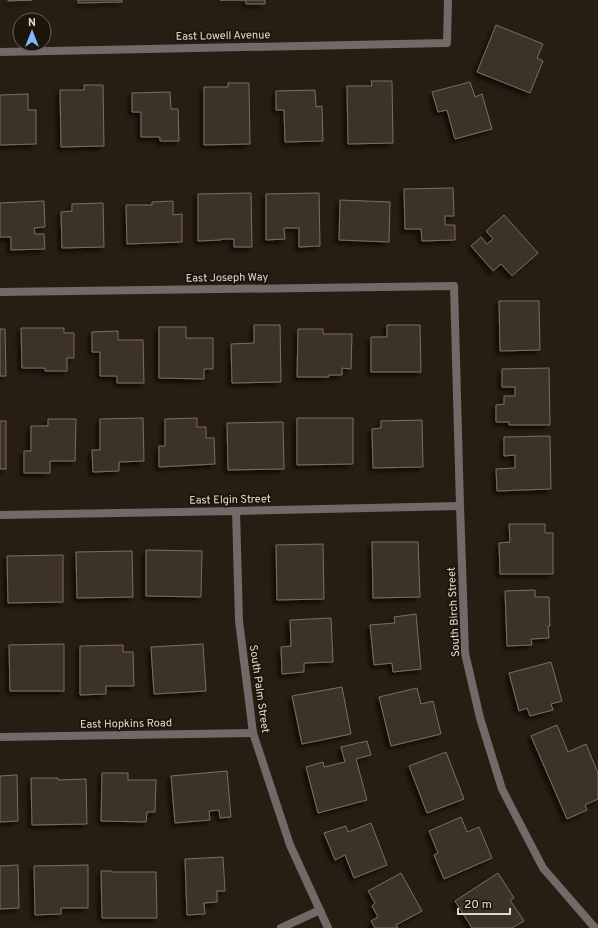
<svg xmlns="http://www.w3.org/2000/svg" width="598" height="928" font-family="Overpass,sans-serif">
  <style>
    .building { fill: #3d3326; stroke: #7a6e60; filter: url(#shadow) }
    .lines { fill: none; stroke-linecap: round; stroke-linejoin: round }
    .minor { stroke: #726969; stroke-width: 8 }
    .labels { text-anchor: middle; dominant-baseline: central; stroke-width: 4; stroke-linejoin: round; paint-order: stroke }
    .street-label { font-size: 11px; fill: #e1d9d1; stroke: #1e1409 }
  </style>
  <defs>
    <filter id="shadow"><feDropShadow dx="-3.5" dy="3.5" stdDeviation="2" flood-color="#0009"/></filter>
  </defs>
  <rect width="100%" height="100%" fill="#281d12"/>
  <!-- building -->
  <g class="building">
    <polygon points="8,0 32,0 8,1"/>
    <polygon points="78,0 122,0 122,2 78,3"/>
    <polygon points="220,0 265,0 265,4 246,4 246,0"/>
    <polygon points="496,25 543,44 537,58 543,61 530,93 477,72"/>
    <polygon points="371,81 392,81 393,143 348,144 347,86 372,86"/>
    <polygon points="470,82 475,97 482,94 492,129 455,139 447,110 438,112 432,92"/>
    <polygon points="228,83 249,83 250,144 204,145 204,87 228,87"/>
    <polygon points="84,85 103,85 104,146 61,147 60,90 84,90"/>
    <polygon points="315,90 316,107 322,106 323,141 285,142 284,110 276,110 276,91"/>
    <polygon points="170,92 171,109 178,109 179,141 160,141 160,137 141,137 141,112 132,112 132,93"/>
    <polygon points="28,94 28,110 36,110 36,144 0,145 0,95"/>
    <polygon points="453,188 454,216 445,216 445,225 455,225 455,240 422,241 421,229 405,229 404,189"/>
    <polygon points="251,193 252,247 234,247 234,239 221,239 221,240 198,241 198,194"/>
    <polygon points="319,193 320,246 299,247 299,228 284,228 285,239 266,240 266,194"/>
    <polygon points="340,200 390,202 389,242 339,240"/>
    <polygon points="44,201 45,227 34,228 35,234 44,234 45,249 11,250 11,237 0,237 0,203"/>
    <polygon points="173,201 173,215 182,214 182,242 127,244 126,205 152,205 152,202"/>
    <polygon points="103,203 104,247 62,248 61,212 72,211 72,204"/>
    <polygon points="504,215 538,253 512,276 501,264 493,271 471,246 481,237 487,244 493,239 486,231"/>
    <polygon points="499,301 539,301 540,350 500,351"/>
    <polygon points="254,325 280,325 281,382 232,383 231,344 254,343"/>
    <polygon points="387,325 420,325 421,372 371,372 371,337 387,337"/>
    <polygon points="159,327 186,327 186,338 213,338 213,369 204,369 204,379 159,378"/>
    <polygon points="21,328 64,328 64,333 74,333 74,358 67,358 67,371 45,371 45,368 22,368"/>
    <polygon points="0,329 5,329 6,376 0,376"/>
    <polygon points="298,329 323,329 323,334 352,334 351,369 342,368 342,375 329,375 329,377 297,377"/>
    <polygon points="118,331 118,340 143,340 144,383 117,383 117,376 100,376 100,352 92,352 92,332"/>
    <polygon points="549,368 550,425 509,425 509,422 496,422 496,405 504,404 504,396 515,396 515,387 502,387 502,369"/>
    <polygon points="143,418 144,461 119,462 119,471 93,472 92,450 100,450 100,419"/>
    <polygon points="197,418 197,427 206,427 206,438 214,438 215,464 159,467 159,446 165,446 165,419"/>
    <polygon points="297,418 353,418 353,464 297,465"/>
    <polygon points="48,419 76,419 75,461 50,461 50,473 24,473 24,451 31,451 31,426 48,426"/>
    <polygon points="422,420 423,467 373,468 372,429 381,428 381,421"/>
    <rect x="0" y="421" width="6" height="48"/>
    <polygon points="283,422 284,469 228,470 227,423"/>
    <polygon points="550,436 551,489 497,491 496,469 515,468 515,455 504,456 504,437"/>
    <polygon points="509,524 545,524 545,533 553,533 553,574 500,574 499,543 510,542"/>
    <polygon points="372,542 418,542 420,597 373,598"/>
    <polygon points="323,544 324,599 277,600 276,545"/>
    <polygon points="146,550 202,551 201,597 146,596"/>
    <polygon points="132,551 133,597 77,598 76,552"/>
    <polygon points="63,555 63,602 8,603 7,556"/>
    <polygon points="535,590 535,597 549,597 550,626 548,626 549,638 531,639 532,645 507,646 505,591"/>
    <polygon points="416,614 421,669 393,672 392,663 374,665 370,625 395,623 394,617"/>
    <polygon points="331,618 333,662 304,663 304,672 282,674 281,647 291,646 290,620"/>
    <polygon points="64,644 64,691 10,691 9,645"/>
    <polygon points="203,644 206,691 154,694 151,647"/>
    <polygon points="123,645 123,652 133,652 134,686 106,686 106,694 80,695 80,646"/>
    <polygon points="551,662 562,701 551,704 553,710 530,716 527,708 519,711 509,673"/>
    <polygon points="342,687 351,734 302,744 292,696"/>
    <polygon points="417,688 421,704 433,701 441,734 391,746 379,697"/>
    <polygon points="557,725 568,752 586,744 598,773 598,799 585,805 587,810 567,819 531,736"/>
    <polygon points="367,741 371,755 356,759 367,800 318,813 306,767 323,762 324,767 345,762 341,747"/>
    <polygon points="446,752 464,799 427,813 409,766"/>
    <polygon points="227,771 231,817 220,818 219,810 209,811 210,820 175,823 171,776"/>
    <polygon points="102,773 128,773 128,780 156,780 155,812 147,812 146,822 101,821"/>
    <polygon points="17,775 18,821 0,822 0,776"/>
    <polygon points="31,778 58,778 58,780 86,779 87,824 32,825"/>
    <polygon points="461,817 467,832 479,827 492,858 444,879 434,855 438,853 429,831"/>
    <polygon points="371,823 387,865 354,878 345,855 335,860 324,833 346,826 348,832"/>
    <polygon points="223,857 225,891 217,891 217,902 204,903 205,914 187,915 185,859"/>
    <polygon points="18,865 19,908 0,909 0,866"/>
    <polygon points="88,865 88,908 61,908 61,914 35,915 34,866"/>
    <polygon points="101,871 112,871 112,872 156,872 157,918 102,918"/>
    <polygon points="401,873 422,911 396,925 398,928 375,928 371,921 378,917 372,906 375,903 368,891"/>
    <polygon points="498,873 514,898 510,900 524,921 512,928 472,928 455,901"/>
  </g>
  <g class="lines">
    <!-- minor -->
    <g class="minor">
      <polyline points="0,52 447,43 448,0"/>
      <polyline points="0,292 454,286 460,506 465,653 480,718 502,789 543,868 595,928"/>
      <polyline points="236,511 239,621 253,733 290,845 328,928"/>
      <polyline points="0,515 236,511 460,506"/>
      <polyline points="0,737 253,733"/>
      <polyline points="281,928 320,910"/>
    </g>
  </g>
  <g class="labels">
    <!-- street labels -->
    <g class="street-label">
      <text transform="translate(223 36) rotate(-1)">East Lowell Avenue</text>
      <text transform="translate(227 278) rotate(-1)">East Joseph Way</text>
      <text transform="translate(230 500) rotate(-1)">East Elgin Street</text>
      <text transform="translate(454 612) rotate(-93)">South Birch Street</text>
      <text transform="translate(259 689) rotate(82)">South Palm Street</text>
      <text transform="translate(126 724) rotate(-1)">East Hopkins Road</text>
    </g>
  </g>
  <!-- north arrow -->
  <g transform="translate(32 32)"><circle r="19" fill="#1e1409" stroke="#6c6359"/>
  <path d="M0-3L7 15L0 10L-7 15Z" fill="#7bbef9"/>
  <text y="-6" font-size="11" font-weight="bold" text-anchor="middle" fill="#e1d9d1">N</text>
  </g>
  <!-- scale -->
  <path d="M458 908v6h52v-6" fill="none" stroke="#e1d9d1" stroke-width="2"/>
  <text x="464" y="908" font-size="12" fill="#e1d9d1" stroke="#1e1409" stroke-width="3" paint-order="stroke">20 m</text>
</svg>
